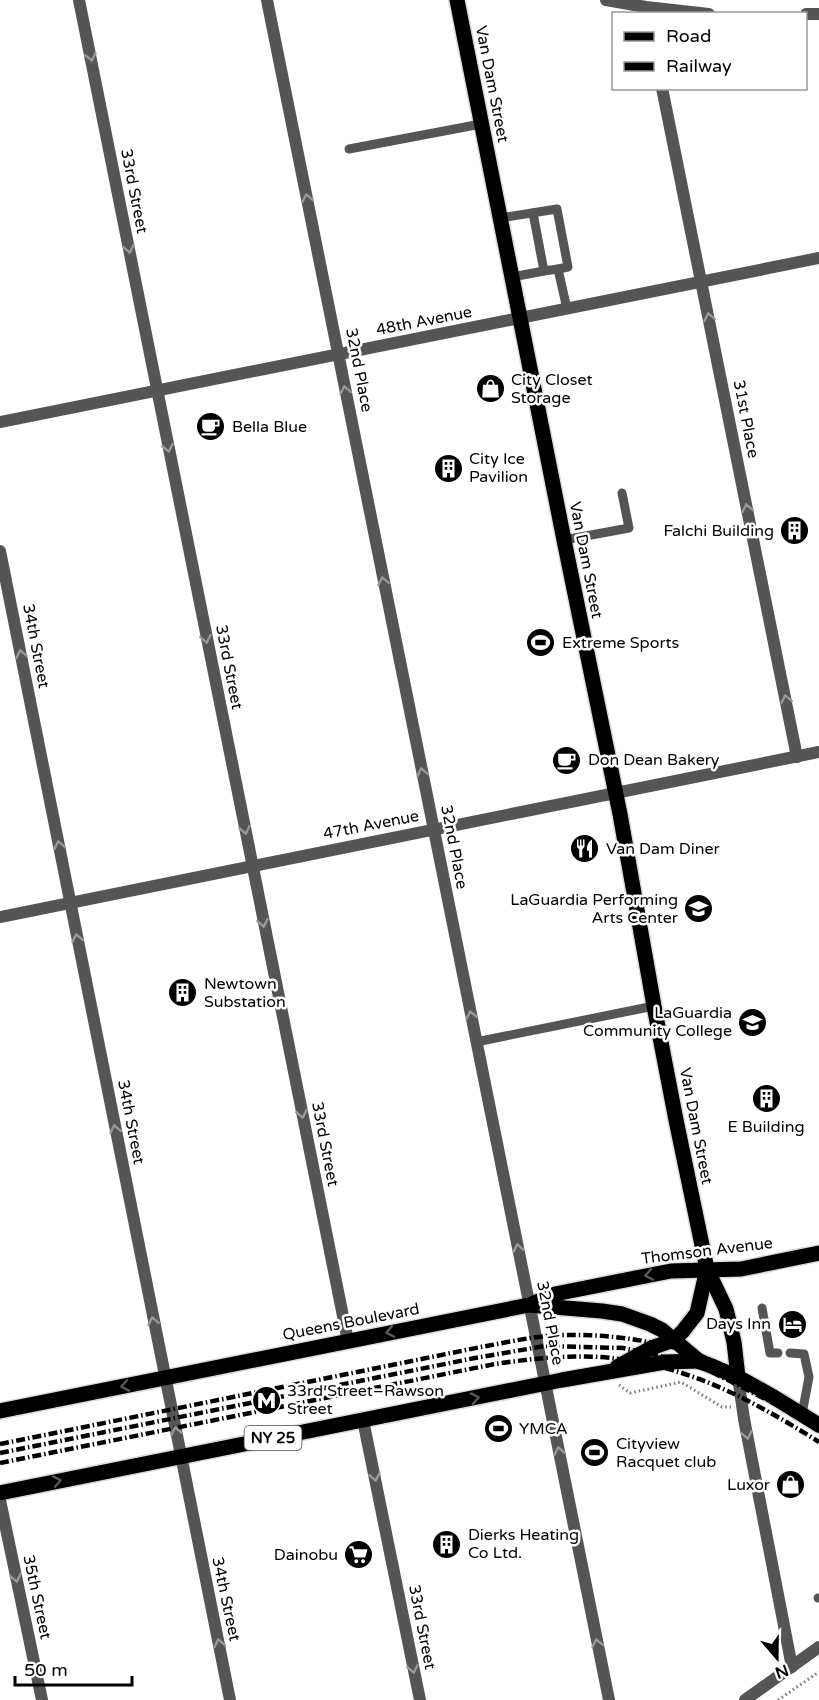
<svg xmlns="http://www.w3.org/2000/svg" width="819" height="1700" font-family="'Varela Round',sans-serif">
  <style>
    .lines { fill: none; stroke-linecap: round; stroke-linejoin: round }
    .primary-casing { stroke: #dbdbdb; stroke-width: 18 }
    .path { stroke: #777; stroke-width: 3; stroke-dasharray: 1.5 3; stroke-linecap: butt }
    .service { stroke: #555; stroke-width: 9 }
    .minor { stroke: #555; stroke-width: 12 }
    .primary { stroke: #000; stroke-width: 15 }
    .rail { stroke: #000; stroke-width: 4.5; stroke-dasharray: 9 3 1.5 3; stroke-linecap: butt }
    .oneway { stroke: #999 }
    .oneway2 { stroke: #595959 }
    .labels { text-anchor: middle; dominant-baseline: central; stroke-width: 5; stroke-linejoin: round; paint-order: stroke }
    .shield { fill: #fff; stroke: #4c4c4c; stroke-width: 1.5 }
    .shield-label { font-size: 15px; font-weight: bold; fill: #000 }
    .street-label { font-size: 16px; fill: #000; stroke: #fff }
    .poi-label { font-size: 16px; fill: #000; stroke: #fff; text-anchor: start }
  </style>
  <rect width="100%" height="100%" fill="#fff"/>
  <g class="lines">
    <defs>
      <g id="primary">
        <polyline points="457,0 564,540 620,814 654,1006 676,1120 707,1269 726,1309 734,1342 738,1377"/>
        <polyline points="532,1304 555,1294 671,1271 741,1269 819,1253"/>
        <polyline points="617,1367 651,1348 674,1340 683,1331 697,1313 707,1269"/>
        <polyline points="0,1411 529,1305 602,1311 622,1314 650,1324 662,1330 699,1361 738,1377 772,1396 819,1425"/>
        <polyline points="0,1493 562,1380 665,1362 699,1361"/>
      </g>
    </defs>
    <!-- primary casing -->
    <use href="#primary" class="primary-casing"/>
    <!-- path -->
    <g class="path">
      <polyline points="619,1385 630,1393 681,1382 722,1407 731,1407"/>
      <polyline points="778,1700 819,1672"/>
    </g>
    <!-- service -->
    <g class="service">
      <polyline points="349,149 481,124"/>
      <polyline points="533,213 544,271 558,269"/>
      <polyline points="500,218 557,209 568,267 558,269 567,309"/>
      <polyline points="512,277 544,271"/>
      <polyline points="564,540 629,528 622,493"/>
      <polyline points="476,1042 654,1006"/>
      <polyline points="762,1308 770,1353 778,1353"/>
      <polyline points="790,1353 804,1354 809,1377 802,1414"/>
      <polyline points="818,1598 819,1598"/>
    </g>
    <!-- minor -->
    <g class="minor">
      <polyline points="79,0 348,1341"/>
      <polyline points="267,0 609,1700"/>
      <polyline points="606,0 646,7 709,14"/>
      <polyline points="806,14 819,14"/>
      <polyline points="662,88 797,757"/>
      <polyline points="0,422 819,258"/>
      <polyline points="0,551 230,1700"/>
      <polyline points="0,917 819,752"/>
      <polyline points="738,1377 744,1419 792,1667"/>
      <polyline points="363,1420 420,1700"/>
      <polyline points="0,1500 42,1700"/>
      <polyline points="745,1700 819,1647"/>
    </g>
    <!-- primary -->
    <use href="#primary" class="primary"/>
    <!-- rail -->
    <g class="rail">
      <path d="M0,1444L481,1347C509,1342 538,1335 567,1335C616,1334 675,1343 720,1364C754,1380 786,1400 819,1421"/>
      <polyline points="0,1453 475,1358 545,1346 623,1348 669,1358 708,1370 783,1408 819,1431"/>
      <path d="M0,1463L495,1364C529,1359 565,1355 600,1357C684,1363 749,1398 819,1442"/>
    </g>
  </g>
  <!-- one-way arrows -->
  <defs><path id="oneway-chevron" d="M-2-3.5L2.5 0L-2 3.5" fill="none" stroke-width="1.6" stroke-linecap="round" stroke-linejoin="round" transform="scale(1.5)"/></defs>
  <g class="oneway">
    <use href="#oneway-chevron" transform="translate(91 57) rotate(78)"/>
    <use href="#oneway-chevron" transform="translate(307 198) rotate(-101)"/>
    <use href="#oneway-chevron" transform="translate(129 249) rotate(79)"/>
    <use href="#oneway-chevron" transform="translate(709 317) rotate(-101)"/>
    <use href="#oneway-chevron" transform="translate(345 390) rotate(-101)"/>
    <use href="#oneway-chevron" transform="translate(168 448) rotate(79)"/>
    <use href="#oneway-chevron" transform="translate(747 508) rotate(-101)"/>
    <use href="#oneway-chevron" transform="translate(383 581) rotate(-101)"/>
    <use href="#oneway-chevron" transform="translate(206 639) rotate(79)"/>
    <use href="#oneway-chevron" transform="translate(21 654) rotate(-101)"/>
    <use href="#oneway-chevron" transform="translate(786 699) rotate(-101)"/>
    <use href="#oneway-chevron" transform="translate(422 772) rotate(-102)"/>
    <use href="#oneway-chevron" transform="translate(245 830) rotate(79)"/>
    <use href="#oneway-chevron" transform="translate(59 845) rotate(-101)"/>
    <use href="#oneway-chevron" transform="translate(263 923) rotate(79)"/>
    <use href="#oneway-chevron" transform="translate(77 938) rotate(-101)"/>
    <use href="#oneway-chevron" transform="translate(471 1015) rotate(-101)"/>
    <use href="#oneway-chevron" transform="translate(302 1114) rotate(79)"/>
    <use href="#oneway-chevron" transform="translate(115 1129) rotate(-101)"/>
    <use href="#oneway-chevron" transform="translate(518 1248) rotate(-101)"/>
    <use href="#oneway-chevron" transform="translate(153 1321) rotate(-101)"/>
    <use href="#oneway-chevron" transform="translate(176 1431) rotate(-101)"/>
    <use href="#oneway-chevron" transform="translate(747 1435) rotate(79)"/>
    <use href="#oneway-chevron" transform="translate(559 1451) rotate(-101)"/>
    <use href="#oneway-chevron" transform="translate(375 1477) rotate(79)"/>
    <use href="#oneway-chevron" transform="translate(16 1578) rotate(78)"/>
    <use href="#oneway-chevron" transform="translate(219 1643) rotate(-102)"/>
    <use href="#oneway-chevron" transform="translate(597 1643) rotate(-101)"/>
    <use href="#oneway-chevron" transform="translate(413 1669) rotate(79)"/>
  </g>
  <g class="oneway2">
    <use href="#oneway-chevron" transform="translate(649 1275) rotate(169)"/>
    <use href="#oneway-chevron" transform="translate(390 1332) rotate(169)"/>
    <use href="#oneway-chevron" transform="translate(125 1386) rotate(169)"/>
    <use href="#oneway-chevron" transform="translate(475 1398) rotate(-11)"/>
    <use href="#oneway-chevron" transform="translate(57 1481) rotate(-11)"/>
  </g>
  <!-- icons -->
  <defs>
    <symbol id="shop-disc" viewBox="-11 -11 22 22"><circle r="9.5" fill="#000" stroke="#fff"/><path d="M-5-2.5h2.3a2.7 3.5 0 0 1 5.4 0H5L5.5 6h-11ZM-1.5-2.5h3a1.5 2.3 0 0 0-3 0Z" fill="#fff"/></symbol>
    <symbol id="cafe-disc" viewBox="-11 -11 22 22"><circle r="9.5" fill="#000" stroke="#fff"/><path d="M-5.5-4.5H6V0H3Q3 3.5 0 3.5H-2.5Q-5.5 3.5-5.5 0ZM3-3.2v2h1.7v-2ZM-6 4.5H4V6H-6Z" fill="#fff"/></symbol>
    <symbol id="building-disc" viewBox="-11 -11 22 22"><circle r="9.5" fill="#000" stroke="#fff"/><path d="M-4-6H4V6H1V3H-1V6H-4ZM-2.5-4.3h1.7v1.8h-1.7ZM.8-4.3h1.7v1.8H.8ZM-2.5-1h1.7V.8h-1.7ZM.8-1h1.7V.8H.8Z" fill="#fff"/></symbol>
    <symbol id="stadium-disc" viewBox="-11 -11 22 22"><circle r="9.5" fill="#000" stroke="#fff"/><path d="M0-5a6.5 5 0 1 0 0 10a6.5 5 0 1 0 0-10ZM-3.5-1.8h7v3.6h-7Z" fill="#fff"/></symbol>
    <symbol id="restaurant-disc" viewBox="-11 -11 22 22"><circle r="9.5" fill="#000" stroke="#fff"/><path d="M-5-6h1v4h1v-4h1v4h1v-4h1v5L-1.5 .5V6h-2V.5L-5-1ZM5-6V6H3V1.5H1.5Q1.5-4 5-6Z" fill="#fff"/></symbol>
    <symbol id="university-disc" viewBox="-11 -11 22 22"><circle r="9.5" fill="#000" stroke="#fff"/><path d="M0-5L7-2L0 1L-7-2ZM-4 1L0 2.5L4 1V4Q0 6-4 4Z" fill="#fff"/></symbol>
    <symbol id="hotel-disc" viewBox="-11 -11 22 22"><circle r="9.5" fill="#000" stroke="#fff"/><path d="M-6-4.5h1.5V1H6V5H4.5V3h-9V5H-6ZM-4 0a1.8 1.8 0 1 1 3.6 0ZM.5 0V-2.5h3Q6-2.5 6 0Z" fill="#fff"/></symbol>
    <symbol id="metro-disc" viewBox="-11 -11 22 22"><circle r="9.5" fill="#000" stroke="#fff"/><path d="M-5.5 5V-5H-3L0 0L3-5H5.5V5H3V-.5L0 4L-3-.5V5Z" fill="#fff"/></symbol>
    <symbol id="supermarket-disc" viewBox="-11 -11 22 22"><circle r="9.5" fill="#000" stroke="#fff"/><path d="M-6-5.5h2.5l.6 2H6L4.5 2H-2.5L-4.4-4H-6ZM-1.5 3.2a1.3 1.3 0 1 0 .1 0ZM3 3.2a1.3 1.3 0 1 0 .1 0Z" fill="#fff"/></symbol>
  </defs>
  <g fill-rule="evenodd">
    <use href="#shop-disc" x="474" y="372" width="33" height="33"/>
    <use href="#cafe-disc" x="194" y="410" width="33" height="33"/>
    <use href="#building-disc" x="432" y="452" width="33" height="33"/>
    <use href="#building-disc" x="778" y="514" width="33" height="33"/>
    <use href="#stadium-disc" x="524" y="626" width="33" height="33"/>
    <use href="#cafe-disc" x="550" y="744" width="33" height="33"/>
    <use href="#restaurant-disc" x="568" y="832" width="33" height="33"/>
    <use href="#university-disc" x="682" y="892" width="33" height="33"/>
    <use href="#building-disc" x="166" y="976" width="33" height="33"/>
    <use href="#university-disc" x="736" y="1006" width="33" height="33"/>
    <use href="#building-disc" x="750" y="1082" width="33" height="33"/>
    <use href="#hotel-disc" x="776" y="1308" width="33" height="33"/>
    <use href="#metro-disc" x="250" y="1384" width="33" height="33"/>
    <use href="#stadium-disc" x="482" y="1412" width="33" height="33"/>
    <use href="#stadium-disc" x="578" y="1436" width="33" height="33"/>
    <use href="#shop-disc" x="774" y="1468" width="33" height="33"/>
    <use href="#building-disc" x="430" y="1528" width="33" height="33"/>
    <use href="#supermarket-disc" x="342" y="1538" width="33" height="33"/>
  </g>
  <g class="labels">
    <!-- shield labels -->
    <rect class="shield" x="244.5" y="1426" width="57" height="24" rx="4.5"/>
    <g class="shield-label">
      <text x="273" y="1438">NY 25</text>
    </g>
    <!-- street labels -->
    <g class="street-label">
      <text transform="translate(492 84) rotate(79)">Van Dam Street</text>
      <text transform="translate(134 191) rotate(79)">33rd Street</text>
      <text transform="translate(424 321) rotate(-11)">48th Avenue</text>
      <text transform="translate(359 370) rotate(79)">32nd Place</text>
      <text transform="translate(746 419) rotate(79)">31st Place</text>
      <text transform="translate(586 560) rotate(79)">Van Dam Street</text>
      <text transform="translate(36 646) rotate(79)">34th Street</text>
      <text transform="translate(229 667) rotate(79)">33rd Street</text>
      <text transform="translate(371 825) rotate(-11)">47th Avenue</text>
      <text transform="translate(454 847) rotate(79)">32nd Place</text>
      <text transform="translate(131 1122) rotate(79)">34th Street</text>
      <text transform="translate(696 1126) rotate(79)">Van Dam Street</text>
      <text transform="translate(325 1144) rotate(79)">33rd Street</text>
      <text transform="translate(707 1251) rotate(-7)">Thomson Avenue</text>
      <text transform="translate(351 1322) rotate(-11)">Queens Boulevard</text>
      <text transform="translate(550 1323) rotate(79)">32nd Place</text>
      <text transform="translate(37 1597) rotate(78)">35th Street</text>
      <text transform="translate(226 1599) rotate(78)">34th Street</text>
      <text transform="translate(422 1627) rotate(79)">33rd Street</text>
    </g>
    <!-- poi labels -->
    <g class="poi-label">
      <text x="511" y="380">City Closet<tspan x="511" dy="18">Storage</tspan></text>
      <text x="232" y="427">Bella Blue</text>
      <text x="469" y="459">City Ice<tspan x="469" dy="18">Pavilion</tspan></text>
      <text x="774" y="531" text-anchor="end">Falchi Building</text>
      <text x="562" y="643">Extreme Sports</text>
      <text x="588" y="760">Don Dean Bakery</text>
      <text x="606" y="849">Van Dam Diner</text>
      <text x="678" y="900" text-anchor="end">LaGuardia Performing<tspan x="678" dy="18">Arts Center</tspan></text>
      <text x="204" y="984">Newtown<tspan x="204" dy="18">Substation</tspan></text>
      <text x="732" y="1013" text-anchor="end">LaGuardia<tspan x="732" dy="18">Community College</tspan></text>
      <text x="766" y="1127" text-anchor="middle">E Building</text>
      <text x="771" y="1324" text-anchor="end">Days Inn</text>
      <text x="287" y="1391">33rd Street–Rawson<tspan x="287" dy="18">Street</tspan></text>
      <text x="519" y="1429">YMCA</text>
      <text x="616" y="1444">Cityview<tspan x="616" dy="18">Racquet club</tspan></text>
      <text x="770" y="1485" text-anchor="end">Luxor</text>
      <text x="468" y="1535">Dierks Heating<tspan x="468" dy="18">Co Ltd.</tspan></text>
      <text x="338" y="1555" text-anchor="end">Dainobu</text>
    </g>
  </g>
  <!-- legend -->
  <rect x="612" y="12" width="195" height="78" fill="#ffffff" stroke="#999999" stroke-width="1.5"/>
  <rect x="624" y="32" width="30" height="9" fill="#000000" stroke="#999999" stroke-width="1.5"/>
  <text x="666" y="42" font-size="18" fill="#000000">Road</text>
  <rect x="624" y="62" width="30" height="9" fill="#000000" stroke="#999999" stroke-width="1.5"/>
  <text x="666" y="72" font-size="18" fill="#000000">Railway</text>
  <!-- north arrow -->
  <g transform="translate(777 1658) rotate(160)" stroke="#ffffff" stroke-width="4.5" paint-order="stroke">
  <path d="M0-4.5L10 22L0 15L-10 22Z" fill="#000000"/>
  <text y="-9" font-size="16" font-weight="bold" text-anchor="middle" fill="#000000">N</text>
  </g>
  <!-- scale -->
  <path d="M15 1676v9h117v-9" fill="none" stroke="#000000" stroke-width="3"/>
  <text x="24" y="1676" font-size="18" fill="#000000" stroke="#ffffff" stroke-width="4.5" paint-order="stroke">50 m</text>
</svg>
